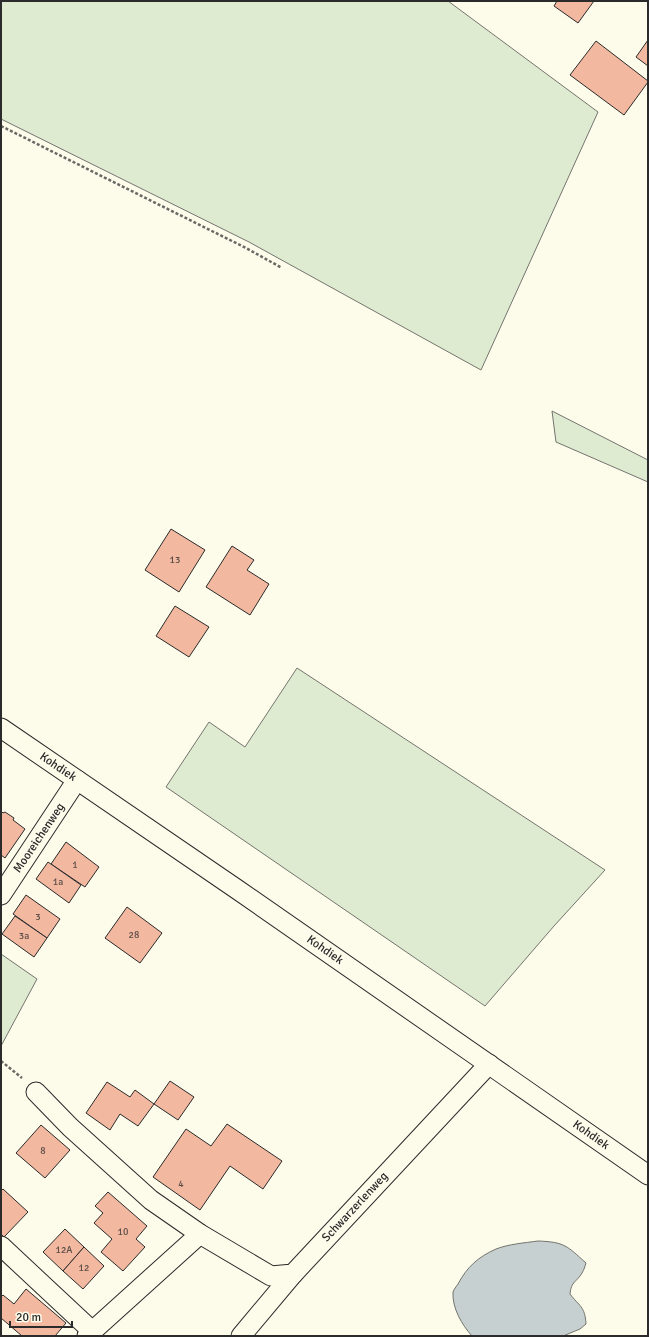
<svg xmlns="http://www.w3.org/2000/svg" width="649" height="1337" font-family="Signika,sans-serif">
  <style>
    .green { fill: #deebd1; stroke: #74746e }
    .water { fill: #c7d0d0; stroke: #74746e }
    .building { fill: #f2b8a0; stroke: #2b2b2b }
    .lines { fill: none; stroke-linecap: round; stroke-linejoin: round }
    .minor-casing { stroke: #2b2b2b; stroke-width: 21 }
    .path { stroke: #6a6964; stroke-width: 2.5; stroke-dasharray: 3 2; stroke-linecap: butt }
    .minor { stroke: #fdfbea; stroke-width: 19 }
    .labels { text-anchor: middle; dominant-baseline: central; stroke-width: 3; stroke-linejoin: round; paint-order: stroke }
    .number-label { font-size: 10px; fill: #5d4e48 }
    .street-label { font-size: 12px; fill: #2b2b2b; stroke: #fdfbea }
  </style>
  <rect width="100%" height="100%" fill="#fdfbea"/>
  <!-- green -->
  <g class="green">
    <polygon points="1,1 448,1 598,112 481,370 249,242 1,119"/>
    <polygon points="552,411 648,460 648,482 556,442"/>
    <polygon points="297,668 605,870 554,926 485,1006 166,787 209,722 245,747"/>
    <polygon points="1,954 37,979 1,1046"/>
  </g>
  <!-- water -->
  <path class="water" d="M538,1241C565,1242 567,1246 586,1263C585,1266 584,1270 582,1273C577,1282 571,1281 570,1294C579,1306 585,1306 586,1324L580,1329L563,1336H472C462,1325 452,1308 453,1292C454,1289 456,1287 458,1284C467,1267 478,1257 496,1249C509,1244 524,1243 538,1241Z"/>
  <!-- building -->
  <g class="building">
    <polygon points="557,1 594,1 578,23 554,6"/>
    <polygon points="648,40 648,66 636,57"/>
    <polygon points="596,41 648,81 648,82 624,115 570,75"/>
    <polygon points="171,529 205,550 179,592 145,570"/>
    <polygon points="232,546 254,560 247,570 269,584 250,615 206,587"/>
    <polygon points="175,606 209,627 189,657 156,636"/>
    <polygon points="1,811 3,813 5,812 14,818 13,820 25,829 5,858 1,855"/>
    <polygon points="66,842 99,867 85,887 51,864"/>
    <polygon points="48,862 81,885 69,903 36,879"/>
    <polygon points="26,895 60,919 47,938 13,914"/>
    <polygon points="127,907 162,933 140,963 105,938"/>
    <polygon points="15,916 47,938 34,957 2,934"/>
    <polygon points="170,1081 194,1097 178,1120 154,1104"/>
    <polygon points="107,1082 130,1097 135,1090 154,1104 138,1126 120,1114 110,1130 86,1113"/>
    <polygon points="227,1124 282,1161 263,1189 230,1166 200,1210 153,1177 186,1129 211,1146"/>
    <polygon points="41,1125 70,1150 45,1178 16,1153"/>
    <polygon points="3,1189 28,1212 4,1237 1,1234 1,1191"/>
    <polygon points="108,1192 147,1226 136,1239 145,1247 123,1271 101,1252 112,1239 94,1223 103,1213 95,1206"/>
    <polygon points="65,1229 84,1247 63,1271 43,1252"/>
    <polygon points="84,1247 104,1266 83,1289 63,1271"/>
    <polygon points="26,1289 66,1323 55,1336 22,1336 1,1318 1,1297 3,1295 14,1304"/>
  </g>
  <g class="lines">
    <defs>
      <g id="minor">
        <polyline points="1,728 238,890 648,1175"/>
        <polyline points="1,895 77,780"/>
        <polyline points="36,1092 70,1127 151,1200 200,1234 271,1276 293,1274 489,1064"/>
        <polyline points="1,1246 92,1331"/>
        <polyline points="87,1336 200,1234"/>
        <polyline points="241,1336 293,1274"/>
      </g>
    </defs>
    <!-- minor casing -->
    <use href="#minor" class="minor-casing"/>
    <!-- path -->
    <g class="path">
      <polyline points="1,126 246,248 282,268"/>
      <polyline points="1,1061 22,1078"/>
    </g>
    <!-- minor -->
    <use href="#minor" class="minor"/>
  </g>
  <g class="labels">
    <!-- number labels -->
    <g class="number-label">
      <text x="175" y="560">13</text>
      <text x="75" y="865">1</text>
      <text x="58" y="882">1a</text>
      <text x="38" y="917">3</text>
      <text x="134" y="935">28</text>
      <text x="24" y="936">3a</text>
      <text x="43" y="1151">8</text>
      <text x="181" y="1184">4</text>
      <text x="123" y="1232">10</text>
      <text x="64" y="1250">12A</text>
      <text x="84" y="1268">12</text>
    </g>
    <!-- street labels -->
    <g class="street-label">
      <text transform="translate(58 767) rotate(34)">Kohdiek</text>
      <text transform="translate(39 838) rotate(-56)">Mooreichenweg</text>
      <text transform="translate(325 950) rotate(35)">Kohdiek</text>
      <text transform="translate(591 1135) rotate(35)">Kohdiek</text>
      <text transform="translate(355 1207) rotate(-47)">Schwarzerlenweg</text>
    </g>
  </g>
  <!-- border -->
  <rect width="649" height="1337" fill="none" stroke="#2b2b2b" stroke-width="4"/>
  <!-- scale -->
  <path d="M10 1321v6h62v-6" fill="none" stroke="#2b2b2b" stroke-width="2"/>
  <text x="16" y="1321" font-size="12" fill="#2b2b2b" stroke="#fdfbea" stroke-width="3" paint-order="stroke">20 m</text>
</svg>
